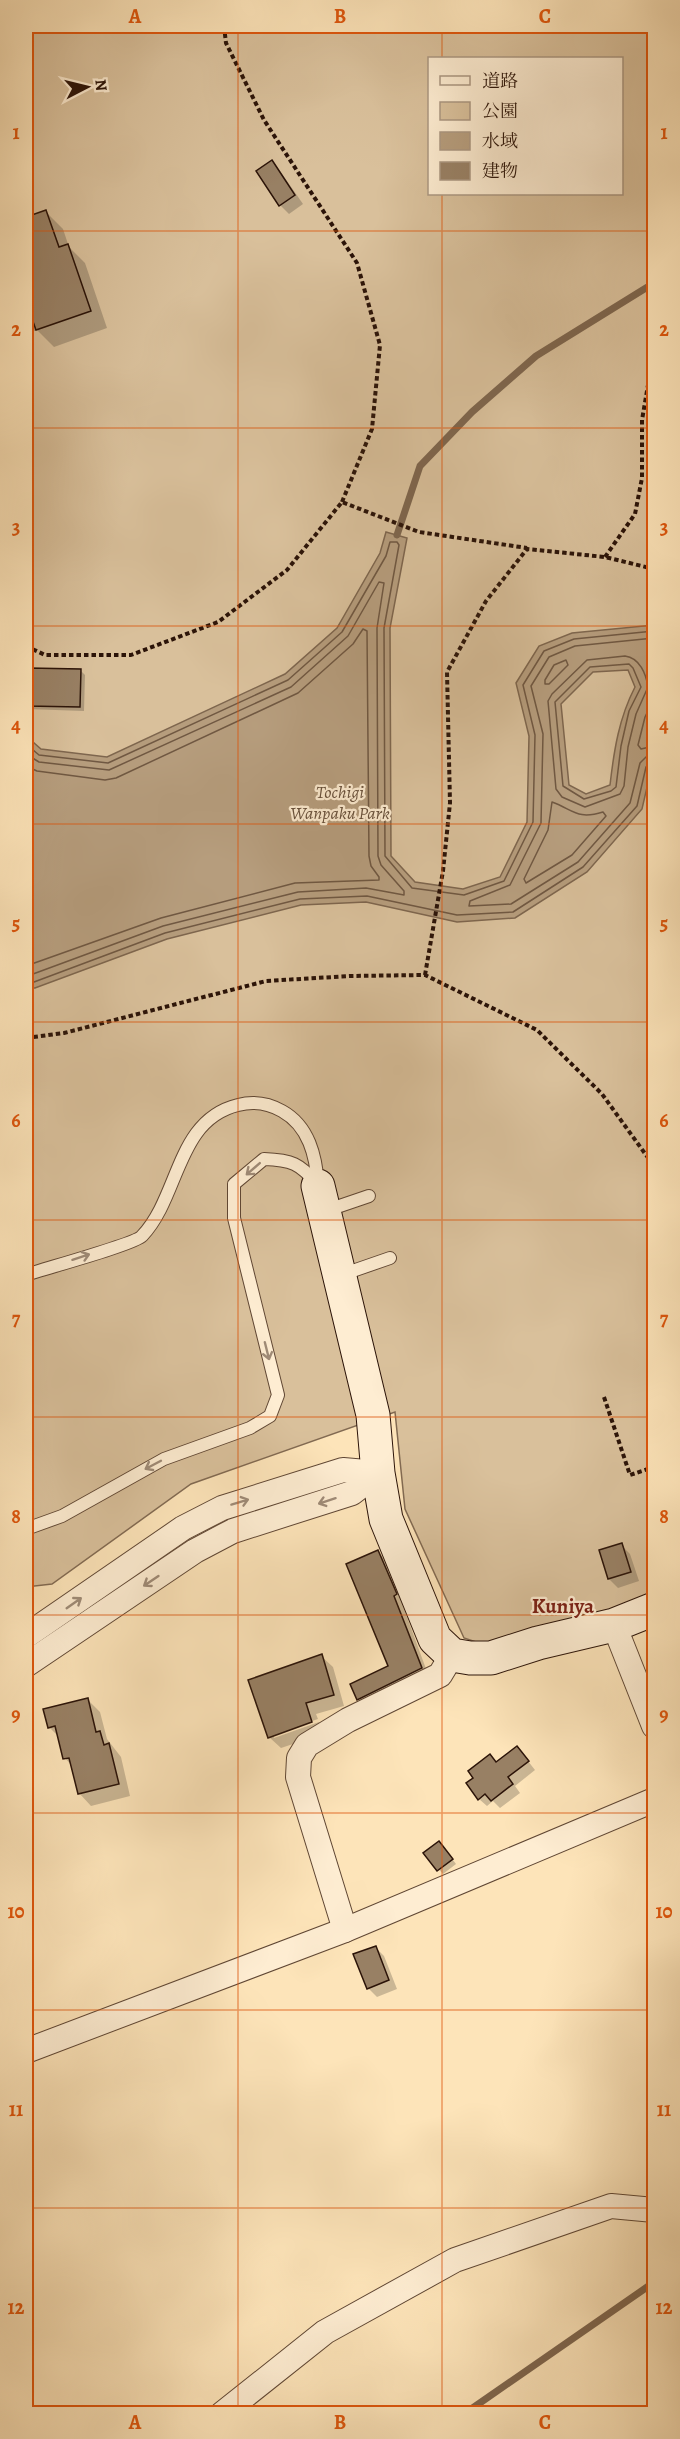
<svg xmlns="http://www.w3.org/2000/svg" width="680" height="2439" font-family="Alegreya,'Noto Serif JP',serif">
  <style>
    .green { fill: #d9c09b; stroke: #826a52; stroke-width: 1.5; fill-rule: evenodd }
    .water { fill: #b69d7d; stroke: #7e664e; stroke-width: 1.5; fill-rule: evenodd }
    .shadow { fill: #0003 }
    .lines { fill: none; stroke-linecap: round; stroke-linejoin: round }
    .shore { stroke: #705842; stroke-width: 1.5 }
    .stream { stroke: #7e664e; stroke-width: 7 }
    .building { fill: #988064; stroke: #2b1308; stroke-width: 1.5 }
    .lane-casing { stroke: #604734; stroke-width: 14 }
    .street-casing { stroke: #604734; stroke-width: 26 }
    .secondary-casing { stroke: #2b1308; stroke-width: 35 }
    .path { stroke: #2b1308; stroke-width: 4; stroke-dasharray: 4.5 3; stroke-linecap: butt }
    .lane { stroke: #feedd2; stroke-width: 12 }
    .street { stroke: #feedd2; stroke-width: 24 }
    .secondary { stroke: #feedd2; stroke-width: 33 }
    .oneway { stroke: #9f8b77 }
    .grid { fill: none; stroke: #df560c; stroke-width: 1.5; stroke-opacity: 0.55 }
    .labels { text-anchor: middle; dominant-baseline: central; stroke-width: 4.5; stroke-linejoin: round; paint-order: stroke }
    .park-label { font-size: 18px; font-style: italic; fill: #68503b; stroke: #feedd2 }
    .quarter-label { font-size: 21px; font-weight: bold; fill: #7a1f14; stroke: #feedd2 }
    .neatline { fill: none; stroke: #df560c; stroke-width: 2 }
    .grid-label { font-size: 20px; text-anchor: middle; font-weight: bold; fill: #df560c }
  </style>
  <rect width="100%" height="100%" fill="#fde4b9"/>
  <filter id="stains"><feTurbulence type="fractalNoise" baseFrequency=".00333" numOctaves="4"/><feColorMatrix values="0 0 0 0 .2 0 0 0 0 .09 0 0 0 0 .02 0 0 0 .5 -.17"/></filter>
  <radialGradient id="worn" r=".72"><stop offset=".6" stop-color="#630" stop-opacity="0"/><stop offset="1" stop-color="#630" stop-opacity=".3"/></radialGradient>
  <!-- green -->
  <path class="green" d="M26,26H654V1599L485,1645L464,1638L405,1509L395,1412L191,1484L52,1584L26,1587ZM430,58H622V194H430Z"/>
  <!-- water -->
  <path class="water" d="M386,532L407,538L390,628L391,856L415,882L463,889L500,877L527,822L529,736L516,683L539,646L572,633L654,625V757L642,809L587,872L515,918L457,922L366,902L301,905L167,939L35,988H26V736L41,749L107,757L285,674L337,628L380,553ZM628,670L635,687C619,718 614,750 610,785L586,794L569,785L561,704L593,672Z"/>
  <!-- shadow -->
  <g class="shadow">
    <polygon points="272,162 280,171 303,204 289,214 280,205"/>
    <polygon points="26,206 34,216 46,212 63,229 69,247 85,263 107,328 54,347 37,330 26,334"/>
    <polygon points="81,671 85,675 84,711 26,709 26,678"/>
    <polygon points="621,1545 630,1554 639,1581 618,1588 609,1579"/>
    <polygon points="378,1552 386,1560 429,1677 367,1707 359,1699 390,1667"/>
    <polygon points="321,1656 333,1667 344,1706 316,1714 318,1719 274,1734 274,1738 319,1722 323,1734 281,1748 269,1737"/>
    <polygon points="88,1700 100,1712 107,1739 121,1757 130,1796 91,1806 79,1793 72,1766 65,1758 60,1738 49,1727"/>
    <polygon points="524,1756 535,1770 515,1786 520,1793 500,1808 493,1801 487,1806 479,1799 497,1763"/>
    <polygon points="443,1847 456,1864 443,1874 425,1853"/>
    <polygon points="375,1947 384,1956 397,1989 377,1997 368,1988"/>
  </g>
  <g class="lines">
    <!-- shore -->
    <g class="shore">
      <polyline points="654,638 575,646 549,657 531,686 543,734 541,823 510,885 470,901 469,906 511,904 578,862 630,803 640,763 646,757 654,755"/>
      <path d="M625,656C640,658 646,674 648,687L636,714L628,747L624,786L620,794L585,807L562,797L556,789L548,701L552,694L587,660Z"/>
      <polygon points="566,660 568,665 549,684 545,684 545,680 554,665"/>
      <polygon points="629,664 633,668 641,687 629,711 621,746 616,787 611,791 584,799 563,786 555,702 590,667"/>
      <polyline points="654,698 645,717 638,745 641,749 654,746"/>
      <polyline points="26,744 39,755 108,763 288,680 342,632 386,556 390,542 397,542 399,545 384,628 385,856 412,888 464,895 504,881 533,822 535,735 523,685 544,651 574,639 654,631"/>
      <polyline points="26,754 39,762 109,770 291,687 348,636 379,582 384,583 377,628 378,856 381,865 404,891 404,895 366,888 298,892 163,926 33,974 26,975"/>
      <polyline points="26,766 37,771 105,780 116,778 298,693 353,644 363,629 367,631 369,856 371,866 379,877 379,880 295,883 161,918 26,966"/>
      <path d="M552,802C574,810 577,820 603,812L606,816L572,855L526,883L524,879L548,830Z"/>
      <polyline points="26,982 34,982 165,933 300,899 367,896 457,915 513,912 583,867 637,806 646,767 649,763 654,762"/>
    </g>
    <!-- stream -->
    <g class="stream">
      <polyline points="397,535 420,466 472,412 536,356 654,283"/>
      <polyline points="464,2414 650,2285 654,2293"/>
    </g>
  </g>
  <!-- building -->
  <g class="building">
    <polygon points="272,160 295,195 279,206 256,171"/>
    <polygon points="46,210 59,247 68,244 91,311 36,330 29,310 26,311 26,217"/>
    <polygon points="28,668 81,669 80,707 27,706"/>
    <polygon points="622,1543 631,1572 608,1579 599,1550"/>
    <polygon points="378,1550 397,1594 394,1596 422,1668 357,1700 350,1684 388,1666 346,1564"/>
    <polygon points="322,1654 334,1695 306,1703 312,1722 268,1738 248,1680"/>
    <polygon points="88,1698 96,1732 100,1731 104,1745 109,1743 119,1784 78,1794 69,1758 63,1759 55,1726 48,1728 43,1709"/>
    <polygon points="517,1746 529,1761 508,1777 513,1784 491,1801 485,1794 478,1800 466,1783 473,1778 468,1771 490,1754 496,1762"/>
    <polygon points="439,1841 453,1859 437,1871 423,1853"/>
    <polygon points="376,1946 389,1980 367,1989 353,1954"/>
  </g>
  <g class="lines">
    <defs>
      <g id="lane">
        <polyline points="325,1211 369,1196"/>
        <path d="M26,1275C43,1269 135,1244 142,1236C180,1196 176,1120 238,1105C253,1101 268,1103 282,1111C309,1126 316,1156 318,1185"/>
        <polyline points="341,1275 390,1258"/>
        <path d="M26,1529L62,1516L164,1459L250,1428L270,1416L278,1395L234,1218V1184L264,1159C291,1160 300,1163 318,1185"/>
      </g>
      <g id="street">
        <polyline points="614,1625 654,1726"/>
        <polyline points="26,1636 183,1528 222,1508 343,1470 378,1473"/>
        <polyline points="26,1665 195,1551 233,1531 352,1493 378,1473"/>
        <polyline points="345,1930 298,1777 299,1758 307,1745 348,1720 440,1675 452,1655"/>
        <polyline points="26,2051 345,1930 654,1800"/>
        <polyline points="222,2414 325,2332 455,2260 611,2206 654,2210"/>
      </g>
      <polyline id="secondary" points="318,1186 373,1415 378,1473 386,1519 435,1639 452,1655 470,1658 491,1658 538,1643 614,1625 654,1609"/>
    </defs>
    <!-- lane casing -->
    <use href="#lane" class="lane-casing"/>
    <!-- street casing -->
    <use href="#street" class="street-casing"/>
    <!-- secondary casing -->
    <use href="#secondary" class="secondary-casing"/>
    <!-- path -->
    <g class="path">
      <polyline points="224,26 226,43 264,120 357,263 380,345 372,429 342,502"/>
      <polyline points="605,557 635,514 642,478 642,420 648,385 654,370"/>
      <polyline points="26,646 45,655 131,655 218,622 287,570 342,502 419,532 527,548"/>
      <polyline points="425,975 443,871 450,803 447,672 486,601 527,549 605,557 654,569"/>
      <polyline points="26,1038 64,1033 266,981 350,976 425,975 537,1030 602,1094 654,1166"/>
      <polyline points="604,1397 630,1475 654,1467"/>
    </g>
    <!-- lane -->
    <use href="#lane" class="lane"/>
    <!-- street -->
    <use href="#street" class="street"/>
    <!-- secondary -->
    <use href="#secondary" class="secondary"/>
  </g>
  <!-- one-way arrows -->
  <defs><path id="oneway-shaft" d="M-6 0H5M1.5-3L5.5 0L1.5 3" fill="none" stroke-width="1.6" stroke-linecap="round" stroke-linejoin="round" transform="scale(1.5)"/></defs>
  <g class="oneway">
    <use href="#oneway-shaft" transform="translate(253 1169) rotate(139)"/>
    <use href="#oneway-shaft" transform="translate(81 1257) rotate(-18)"/>
    <use href="#oneway-shaft" transform="translate(267 1351) rotate(76)"/>
    <use href="#oneway-shaft" transform="translate(153 1465) rotate(152)"/>
    <use href="#oneway-shaft" transform="translate(327 1501) rotate(162)"/>
    <use href="#oneway-shaft" transform="translate(240 1502) rotate(-17)"/>
    <use href="#oneway-shaft" transform="translate(151 1581) rotate(146)"/>
    <use href="#oneway-shaft" transform="translate(74 1603) rotate(-35)"/>
  </g>
  <!-- grid -->
  <path class="grid" d="M238,26V2414M442,26V58M442,194V2414M26,231H654M26,428H654M26,626H654M26,824H654M26,1022H654M26,1220H654M26,1417H654M26,1615H654M26,1813H654M26,2010H654M26,2208H654"/>
  <g class="labels">
    <!-- park labels -->
    <g class="park-label">
      <text x="340" y="792">Tochigi<tspan x="340" dy="21">Wanpaku Park</tspan></text>
    </g>
    <!-- quarter labels -->
    <g class="quarter-label">
      <text x="563" y="1606">Kuniya</text>
    </g>
  </g>
  <!-- margin -->
  <rect width="680" height="2439" fill="none" stroke="#fde4b9" stroke-width="66"/>
  <!-- legend -->
  <rect x="428" y="57" width="195" height="138" fill="#feedd2" stroke="#aa9681" stroke-width="1.5"/>
  <rect x="440" y="76" width="30" height="9" fill="#feedd2" stroke="#aa9681" stroke-width="1.5"/>
  <text x="482" y="87" font-size="18" fill="#2b1308">道路</text>
  <rect x="440" y="102" width="30" height="18" fill="#d9c09b" stroke="#aa9681" stroke-width="1.5"/>
  <text x="482" y="117" font-size="18" fill="#2b1308">公園</text>
  <rect x="440" y="132" width="30" height="18" fill="#b69d7d" stroke="#aa9681" stroke-width="1.5"/>
  <text x="482" y="147" font-size="18" fill="#2b1308">水域</text>
  <rect x="440" y="162" width="30" height="18" fill="#988064" stroke="#aa9681" stroke-width="1.5"/>
  <text x="482" y="177" font-size="18" fill="#2b1308">建物</text>
  <!-- north arrow -->
  <g transform="translate(87 87) rotate(83)" stroke="#feedd2" stroke-width="4.5" paint-order="stroke">
  <path d="M0-4.5L10 22L0 15L-10 22Z" fill="#2b1308"/>
  <text y="-9" font-size="16" font-weight="bold" text-anchor="middle" fill="#2b1308">N</text>
  </g>
  <rect x="33" y="33" width="614" height="2373" class="neatline"/>
  <g class="grid-label">
    <text x="135" y="23">A</text>
    <text x="340" y="23">B</text>
    <text x="545" y="23">C</text>
    <text x="16" y="139">1</text>
    <text x="664" y="139">1</text>
    <text x="16" y="336">2</text>
    <text x="664" y="336">2</text>
    <text x="16" y="534">3</text>
    <text x="664" y="534">3</text>
    <text x="16" y="732">4</text>
    <text x="664" y="732">4</text>
    <text x="16" y="930">5</text>
    <text x="664" y="930">5</text>
    <text x="16" y="1127">6</text>
    <text x="664" y="1127">6</text>
    <text x="16" y="1325">7</text>
    <text x="664" y="1325">7</text>
    <text x="16" y="1523">8</text>
    <text x="664" y="1523">8</text>
    <text x="16" y="1721">9</text>
    <text x="664" y="1721">9</text>
    <text x="16" y="1918">10</text>
    <text x="664" y="1918">10</text>
    <text x="16" y="2116">11</text>
    <text x="664" y="2116">11</text>
    <text x="16" y="2314">12</text>
    <text x="664" y="2314">12</text>
    <text x="135" y="2429">A</text>
    <text x="340" y="2429">B</text>
    <text x="545" y="2429">C</text>
  </g>
  <rect width="100%" height="100%" filter="url(#stains)"/>
  <rect width="100%" height="100%" fill="url(#worn)"/>
</svg>
